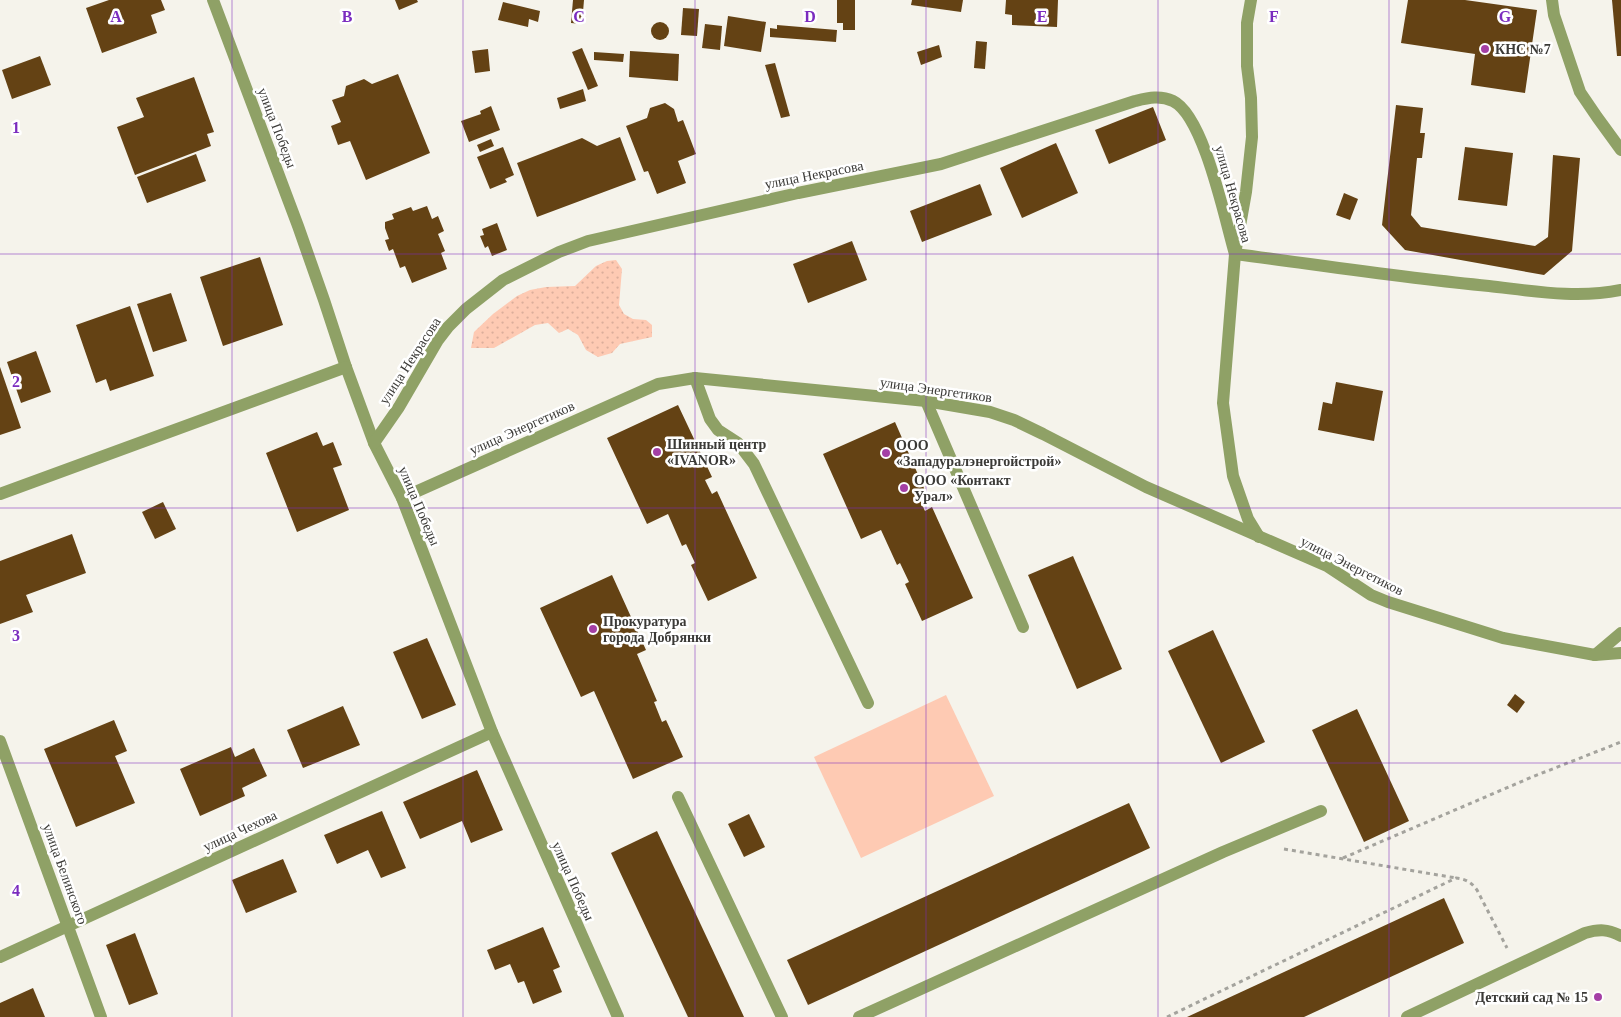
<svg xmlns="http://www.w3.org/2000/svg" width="1621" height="1017" font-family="'Times New Roman',serif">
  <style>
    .grass { fill: url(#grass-dots) }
    .park { fill: #fecab3 }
    .building { fill: #644214 }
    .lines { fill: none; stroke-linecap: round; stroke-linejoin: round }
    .path { stroke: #a4a39d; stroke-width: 3; stroke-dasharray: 4 4; stroke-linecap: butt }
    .minor { stroke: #8fa166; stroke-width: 12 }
    .grid { fill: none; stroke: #7b2cbf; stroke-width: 1; stroke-opacity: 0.55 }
    .poi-dot { fill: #a43fa5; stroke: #fff; stroke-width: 2 }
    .labels { text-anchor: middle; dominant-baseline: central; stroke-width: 5; stroke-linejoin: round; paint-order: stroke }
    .poi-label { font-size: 14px; font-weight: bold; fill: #3b3a37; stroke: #fff; text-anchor: start }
    .street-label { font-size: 14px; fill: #3b3a37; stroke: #fff }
    .grid-label { font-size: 16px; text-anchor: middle; font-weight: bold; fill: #7b2cbf; stroke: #fff; stroke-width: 5; stroke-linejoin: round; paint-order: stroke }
  </style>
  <defs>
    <pattern id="grass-dots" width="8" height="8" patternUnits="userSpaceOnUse" patternTransform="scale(1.25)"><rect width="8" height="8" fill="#fecab3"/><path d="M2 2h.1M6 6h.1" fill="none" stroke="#dbae9b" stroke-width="1.8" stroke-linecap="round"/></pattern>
  </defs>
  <rect width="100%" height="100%" fill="#f5f3eb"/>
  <!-- grass -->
  <polygon class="grass" points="616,260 622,269 619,305 624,314 633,319 646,320 652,325 652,337 620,344 612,353 598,357 586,350 578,335 568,329 559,333 548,323 535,325 494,348 471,348 474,332 493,314 517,296 530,290 546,287 575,286 596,266 607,261"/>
  <!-- park -->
  <polygon class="park" points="946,695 994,796 861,858 814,757"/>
  <!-- building -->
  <g class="building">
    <polygon points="109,0 161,0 165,10 151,15 157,33 102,53 86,8"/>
    <polygon points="395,0 417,0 418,2 399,10"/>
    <polygon points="573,0 584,0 582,24 571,23"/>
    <polygon points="837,0 855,0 855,30 843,30 843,23 837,23"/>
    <polygon points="912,0 963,0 961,12 911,5"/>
    <polygon points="1006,0 1058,0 1057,27 1012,25 1012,15 1005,14"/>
    <polygon points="1408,0 1465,0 1537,10 1525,93 1471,85 1475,54 1401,43"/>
    <polygon points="1612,0 1621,0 1621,56 1617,56"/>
    <polygon points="503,2 540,11 538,22 529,19 528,27 498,20"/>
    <polygon points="683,8 699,9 697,36 681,35"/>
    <polygon points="728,16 766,22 761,52 724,46"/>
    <circle cx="660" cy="31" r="9"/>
    <polygon points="705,24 722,26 720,50 702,48"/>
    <polygon points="777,25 837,30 836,42 770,37 770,28 777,29"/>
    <polygon points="976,41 987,42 985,69 974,68"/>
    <polygon points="939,45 942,57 921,65 917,52"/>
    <polygon points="582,48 598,86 588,90 572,52"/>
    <polygon points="488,49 490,71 475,73 472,51"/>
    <polygon points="630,51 679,54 678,81 629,77"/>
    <polygon points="594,52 624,54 623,62 594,60"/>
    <polygon points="40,56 51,85 12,99 2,70"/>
    <polygon points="775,63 790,116 781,118 765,65"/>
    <polygon points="398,74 430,153 366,180 350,141 338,145 331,126 341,122 332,100 344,96 346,86 364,79 372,84"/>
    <polygon points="194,77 214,132 207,134 211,146 135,175 117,127 144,117 136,98"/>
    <polygon points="583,89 586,101 560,109 557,98"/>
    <polygon points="665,103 674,109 678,122 683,120 696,154 678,161 686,183 657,194 648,171 644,172 626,126 647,118 650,108"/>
    <polygon points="1396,105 1423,108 1420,133 1425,133 1422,158 1417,158 1411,215 1421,227 1535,246 1548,237 1553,155 1580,158 1572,251 1544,275 1405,250 1382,225"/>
    <polygon points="491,106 500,130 469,142 461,121 481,114 480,111"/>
    <polygon points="1153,107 1166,140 1109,164 1095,130"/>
    <polygon points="620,137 636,180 537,217 517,163 582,138 597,146"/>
    <polygon points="491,139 494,146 480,152 477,145"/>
    <polygon points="1056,143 1078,193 1022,218 1000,168"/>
    <polygon points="503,147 514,175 505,179 507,182 490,189 477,157"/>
    <polygon points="1465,147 1513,153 1507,206 1458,200"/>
    <polygon points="196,154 206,181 147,203 137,177"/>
    <polygon points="980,184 992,215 922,242 910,211"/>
    <polygon points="1344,193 1358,199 1350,220 1336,215"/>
    <polygon points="427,206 432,219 438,216 444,231 438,234 445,251 441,253 447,269 412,283 405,266 400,268 393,249 389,251 385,240 389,239 385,228 385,222 394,219 392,214 411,207 413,211"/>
    <polygon points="497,223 507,250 492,256 488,246 485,248 480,236 484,235 482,229"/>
    <polygon points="852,241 867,280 808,303 793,264"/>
    <polygon points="260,257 283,325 223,346 200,277"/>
    <polygon points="171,293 187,341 153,352 137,304"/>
    <polygon points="130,306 154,376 110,391 106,379 96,383 76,325"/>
    <polygon points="36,351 51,392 21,403 7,362"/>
    <polygon points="0,367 21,428 0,435"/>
    <polygon points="1336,382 1383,391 1374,441 1318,430 1323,402 1332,404"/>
    <polygon points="678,405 712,477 705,480 712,494 717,491 757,578 708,601 691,565 695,563 686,544 682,546 668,514 647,524 607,438"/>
    <polygon points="895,422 927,495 919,498 925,511 932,507 973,598 922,621 905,584 909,582 900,563 897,565 881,530 861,539 823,454"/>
    <polygon points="317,432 323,446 333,442 342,465 333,468 349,510 297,532 266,453"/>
    <polygon points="163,502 176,529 155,539 142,512"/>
    <polygon points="72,534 86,573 26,595 33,612 0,624 0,561"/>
    <polygon points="1073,556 1122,669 1077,689 1028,575"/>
    <polygon points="612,575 646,650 637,654 657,701 654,702 662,722 666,720 683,757 633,779 594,691 581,697 540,608"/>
    <polygon points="1213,630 1265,742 1221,763 1168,651"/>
    <polygon points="427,638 456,705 422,719 393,652"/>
    <polygon points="1515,694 1525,702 1517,713 1507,705"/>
    <polygon points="343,706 360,745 303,768 287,730"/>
    <polygon points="1357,709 1409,821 1364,842 1312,730"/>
    <polygon points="114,720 127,751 115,756 135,803 76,827 44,749"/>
    <polygon points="231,747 235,757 254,748 267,776 242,788 245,796 200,816 180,769"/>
    <polygon points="477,770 503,830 471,843 462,821 420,839 403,802"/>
    <polygon points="1129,803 1150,848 808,1005 787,960"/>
    <polygon points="382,811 406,868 381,878 368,850 337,864 324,835"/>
    <polygon points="749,814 765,847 744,857 728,824"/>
    <polygon points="657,831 744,1017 688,1017 611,853"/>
    <polygon points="283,859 297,892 246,913 232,880"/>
    <polygon points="1444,898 1464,943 1304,1017 1187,1017"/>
    <polygon points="543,927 560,967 553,970 562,992 533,1004 524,981 518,983 510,964 495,970 487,950"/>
    <polygon points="135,933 158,994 129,1005 106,945"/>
    <polygon points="33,988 45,1017 0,1017 0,1003"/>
  </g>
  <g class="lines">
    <!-- path -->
    <g class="path">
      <polyline points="1284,849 1456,878"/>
      <polyline points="1343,858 1532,777 1621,742"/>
      <path d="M1167,1017L1456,878C1466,879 1471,882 1477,890L1507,948"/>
    </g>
    <!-- minor -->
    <g class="minor">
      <polyline points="213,0 298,226 324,300 346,367 374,443 402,498 492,732 618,1017"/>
      <polyline points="1251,0 1247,23 1247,66 1251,98 1252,137 1246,192 1235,254 1223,403 1233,476 1248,519 1259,537"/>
      <polyline points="1552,0 1554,15 1580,92 1597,117 1621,150"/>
      <polyline points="695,378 710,419 718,430 738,443 754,464 868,703"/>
      <polyline points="926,401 1023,627"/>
      <path d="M374,443L399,407L438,340L448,327L466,309L503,280L559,252L588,241L632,231L798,193L941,164L1135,101C1148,98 1160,95 1173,101C1204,116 1225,220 1235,254C1320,265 1404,278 1489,286C1533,291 1577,299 1621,290"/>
      <polyline points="0,494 346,367"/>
      <polyline points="402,498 658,384 695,378 926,401 990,412 1014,420 1043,434 1146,487 1327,566 1371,595 1388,602 1503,638 1595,655 1621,653"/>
      <polyline points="1595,655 1621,633"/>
      <polyline points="0,741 101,1017"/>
      <polyline points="678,797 782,1017"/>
      <polyline points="0,957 492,732"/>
      <polyline points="859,1017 1223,852 1321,811"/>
      <path d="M1407,1017L1585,933C1599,929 1608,929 1621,936"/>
    </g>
  </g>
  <!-- grid -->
  <path class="grid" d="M232,0V1017M463,0V1017M695,0V1017M926,0V1017M1158,0V1017M1389,0V1017M0,254H1621M0,508H1621M0,763H1621"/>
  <!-- markers -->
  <g class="poi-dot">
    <circle cx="1485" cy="49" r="5"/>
    <circle cx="657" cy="452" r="5"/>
    <circle cx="886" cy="453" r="5"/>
    <circle cx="904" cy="488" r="5"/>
    <circle cx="593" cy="629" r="5"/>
    <circle cx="1598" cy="997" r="5"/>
  </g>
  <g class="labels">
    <!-- poi labels -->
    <g class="poi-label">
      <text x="1495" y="49">КНС №7</text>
      <text x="667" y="444">Шинный центр<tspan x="667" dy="16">«IVANOR»</tspan></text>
      <text x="896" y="445">ООО<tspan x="896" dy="16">«Западуралэнергойстрой»</tspan></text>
      <text x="914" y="480">ООО «Контакт<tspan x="914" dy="16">Урал»</tspan></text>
      <text x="603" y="621">Прокуратура<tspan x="603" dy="16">города Добрянки</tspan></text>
      <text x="1588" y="997" text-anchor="end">Детский сад № 15</text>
    </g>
    <!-- street labels -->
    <g class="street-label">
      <text transform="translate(277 128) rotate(69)">улица Победы</text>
      <text transform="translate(814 175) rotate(-11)">улица Некрасова</text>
      <text transform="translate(1233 194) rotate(74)">улица Некрасова</text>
      <text transform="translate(410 361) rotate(-57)">улица Некрасова</text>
      <text transform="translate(936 390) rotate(8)">улица Энергетиков</text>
      <text transform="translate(522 428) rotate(-24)">улица Энергетиков</text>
      <text transform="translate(419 506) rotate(67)">улица Победы</text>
      <text transform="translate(1352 566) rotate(27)">улица Энергетиков</text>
      <text transform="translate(240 831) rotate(-25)">улица Чехова</text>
      <text transform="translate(65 874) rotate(70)">улица Белинского</text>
      <text transform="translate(573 881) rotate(66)">улица Победы</text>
    </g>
  </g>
  <g class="grid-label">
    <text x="116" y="22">A</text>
    <text x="347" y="22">B</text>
    <text x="579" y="22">C</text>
    <text x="810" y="22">D</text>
    <text x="1042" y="22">E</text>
    <text x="1274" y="22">F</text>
    <text x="1505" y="22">G</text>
    <text x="16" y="133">1</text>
    <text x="16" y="387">2</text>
    <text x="16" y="641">3</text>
    <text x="16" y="896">4</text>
  </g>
</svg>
